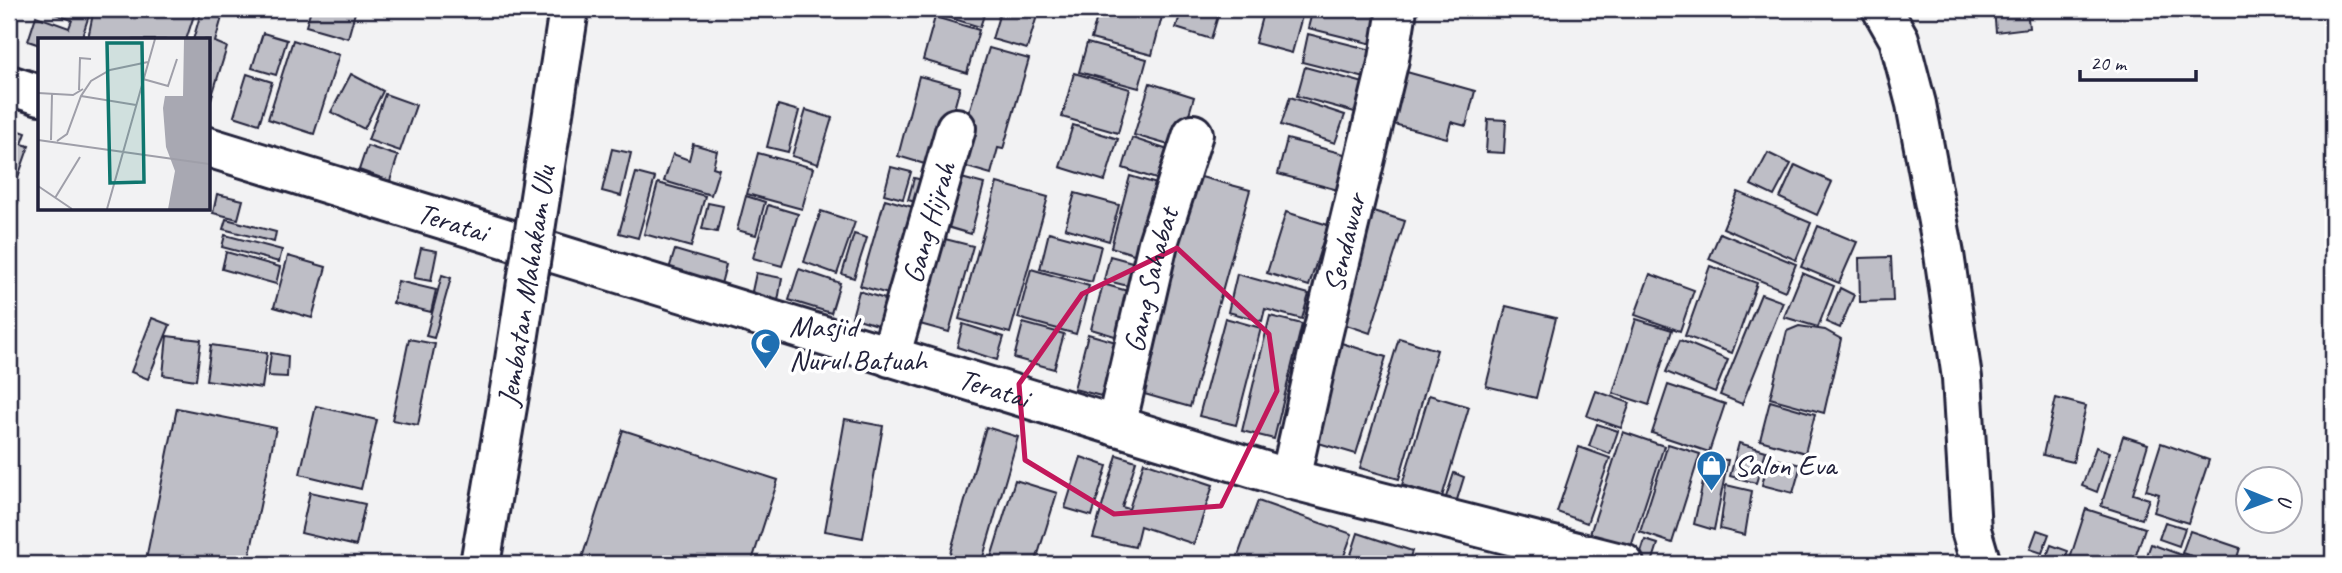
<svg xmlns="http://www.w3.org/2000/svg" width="2342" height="573" font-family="Caveat,sans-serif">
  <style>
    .building { fill: #bebec6; stroke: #22223b; stroke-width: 2 }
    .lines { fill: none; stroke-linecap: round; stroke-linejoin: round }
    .minor-casing { stroke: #22223b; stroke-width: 44 }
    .secondary-casing { stroke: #22223b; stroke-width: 44 }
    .minor { stroke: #fff; stroke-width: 38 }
    .secondary { stroke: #fff; stroke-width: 38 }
    .secondary-bridge-casing { stroke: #22223b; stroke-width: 44; stroke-linecap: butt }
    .secondary-bridge { stroke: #fff; stroke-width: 38 }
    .marked { fill: none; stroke: #c2185b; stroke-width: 5; stroke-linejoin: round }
    .labels { text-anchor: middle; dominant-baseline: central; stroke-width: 7; stroke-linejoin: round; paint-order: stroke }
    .street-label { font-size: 30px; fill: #22223b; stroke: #fff }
    .poi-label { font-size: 30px; fill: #22223b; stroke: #fff; text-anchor: start }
    .inset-road { fill: none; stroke: #9f9fa9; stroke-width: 2 }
    .view { fill: #0f766e; fill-opacity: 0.15; stroke: #0f766e; stroke-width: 3.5 }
    .inset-edge { fill: none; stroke: #22223b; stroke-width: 3.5 }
  </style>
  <rect width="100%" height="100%" fill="#f2f2f3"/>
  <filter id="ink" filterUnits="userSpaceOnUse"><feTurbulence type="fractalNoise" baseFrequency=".0143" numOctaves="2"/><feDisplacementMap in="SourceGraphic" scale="14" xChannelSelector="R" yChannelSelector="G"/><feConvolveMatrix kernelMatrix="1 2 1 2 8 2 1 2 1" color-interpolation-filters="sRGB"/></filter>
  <g filter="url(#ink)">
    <!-- building -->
    <g class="building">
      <polygon points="57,9 91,9 81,40 40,40 40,45 28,41 36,16 69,28 72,20 55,14"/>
      <polygon points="94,9 196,9 186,40 97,40 88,38"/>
      <polygon points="202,9 224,10 215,42 227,47 208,109 208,40 193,40"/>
      <polygon points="311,9 356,9 348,38 306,26"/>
      <polygon points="940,9 986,9 980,27 938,14"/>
      <polygon points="1001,9 1039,9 1027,49 992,39"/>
      <polygon points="1099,9 1164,9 1152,55 1091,39"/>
      <polygon points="1182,9 1194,9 1218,16 1211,39 1176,28"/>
      <polygon points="1264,9 1304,9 1292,53 1255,43"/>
      <polygon points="1313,9 1376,9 1390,12 1381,46 1308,28"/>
      <polygon points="1994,9 2027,9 2029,28 1996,32"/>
      <polygon points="935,17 979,30 967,73 923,60"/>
      <polygon points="263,33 287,40 276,75 252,68"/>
      <polygon points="1308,34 1376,51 1369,79 1302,62"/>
      <polygon points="293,40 339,55 314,134 268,119"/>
      <polygon points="1087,43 1147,59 1139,88 1079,72"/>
      <polygon points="989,48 1029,59 1003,149 998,148 991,174 953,163"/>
      <polygon points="1305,67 1371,85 1362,114 1297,96"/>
      <polygon points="1403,71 1475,91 1466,126 1451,122 1447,138 1390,123"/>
      <polygon points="1074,73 1130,89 1118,133 1062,117"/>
      <polygon points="247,74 272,82 259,124 234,116"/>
      <polygon points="351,74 383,91 364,129 331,112"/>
      <polygon points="919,76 960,87 938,168 898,156"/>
      <polygon points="1150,83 1194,97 1179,148 1134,135"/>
      <polygon points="385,94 416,105 400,151 368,140"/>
      <polygon points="1290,97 1345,115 1335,143 1281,125"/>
      <polygon points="778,105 799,111 788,152 767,147"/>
      <polygon points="806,110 832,118 818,164 792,156"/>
      <polygon points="1488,119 1506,120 1504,153 1486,152"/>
      <polygon points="1073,125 1118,139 1105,181 1060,167"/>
      <polygon points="9,127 26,133 22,144 29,146 18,177 11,175 9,182"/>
      <polygon points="1132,138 1177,153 1168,183 1123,168"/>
      <polygon points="1287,139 1348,155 1338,190 1278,174"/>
      <polygon points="693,144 717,151 713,167 719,169 711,195 664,181 673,154 689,160"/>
      <polygon points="367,146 398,156 390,181 359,170"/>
      <polygon points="612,149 631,153 621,196 602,191"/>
      <polygon points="758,153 813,168 802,209 747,194"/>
      <polygon points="1768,153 1791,164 1774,196 1751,185"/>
      <polygon points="1795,165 1832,182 1817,215 1780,198"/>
      <polygon points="891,167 911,172 903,199 884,194"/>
      <polygon points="636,173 655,178 638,238 619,233"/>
      <polygon points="1186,173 1250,190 1190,407 1127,389"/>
      <polygon points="950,175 984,184 971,234 937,224"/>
      <polygon points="1130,176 1160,185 1140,256 1111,247"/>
      <polygon points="914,178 932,182 926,205 908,200"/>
      <polygon points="658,183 705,196 691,247 644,234"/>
      <polygon points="997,183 1048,197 1010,333 959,319"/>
      <polygon points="1738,192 1811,223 1796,260 1723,228"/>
      <polygon points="1075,193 1119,205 1109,241 1065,228"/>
      <polygon points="217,194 243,200 238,219 213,213"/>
      <polygon points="746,196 765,202 756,235 737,230"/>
      <polygon points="9,199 18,202 9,227"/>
      <polygon points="885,199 923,210 899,297 860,286"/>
      <polygon points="708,203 723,206 717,232 702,229"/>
      <polygon points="768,205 798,214 782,266 753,258"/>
      <polygon points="1370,210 1405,221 1370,333 1335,321"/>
      <polygon points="821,211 855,222 837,274 804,262"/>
      <polygon points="1286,212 1328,225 1309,286 1267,273"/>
      <polygon points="226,219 276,232 274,242 223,229"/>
      <polygon points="1818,226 1857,242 1839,283 1801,267"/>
      <polygon points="1049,232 1101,246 1092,282 1040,269"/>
      <polygon points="1720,233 1796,264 1785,291 1709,259"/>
      <polygon points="854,234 867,238 854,278 842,274"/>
      <polygon points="225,235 282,250 279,262 222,247"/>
      <polygon points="933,236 973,246 949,332 909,321"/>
      <polygon points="421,248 437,251 431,281 414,278"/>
      <polygon points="675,250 726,265 721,284 669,269"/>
      <polygon points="226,252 280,267 276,284 222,269"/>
      <polygon points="288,256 326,267 312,318 274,307"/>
      <polygon points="1110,256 1147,266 1140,289 1104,280"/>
      <polygon points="1891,257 1893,301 1860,302 1859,258"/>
      <polygon points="1710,266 1757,283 1732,353 1685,336"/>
      <polygon points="799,269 840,283 831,313 789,300"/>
      <polygon points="1031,269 1089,286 1076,334 1018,318"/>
      <polygon points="756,273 782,278 778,301 751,296"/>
      <polygon points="1802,273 1834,286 1818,327 1784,317"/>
      <polygon points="1237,274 1309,294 1302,319 1265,309 1262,321 1228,312"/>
      <polygon points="1650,274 1694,290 1680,331 1635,315"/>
      <polygon points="442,275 451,278 434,338 426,336"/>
      <polygon points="398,281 436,290 431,312 393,303"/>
      <polygon points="1103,284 1138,294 1125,339 1091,329"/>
      <polygon points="1840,288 1854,295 1840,328 1826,322"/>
      <polygon points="859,291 898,303 890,329 852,317"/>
      <polygon points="1761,294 1783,302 1742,404 1720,395"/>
      <polygon points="1506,306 1556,318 1536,398 1486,386"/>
      <polygon points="1270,316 1302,324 1274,439 1242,431"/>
      <polygon points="152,318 170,325 148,379 131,372"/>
      <polygon points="1225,318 1261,328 1236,425 1199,416"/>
      <polygon points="1636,319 1672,330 1649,405 1613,393"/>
      <polygon points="1023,323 1064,334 1054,369 1014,358"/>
      <polygon points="963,324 1004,337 997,360 957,347"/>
      <polygon points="1799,326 1825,330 1841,339 1824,413 1770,398 1787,331"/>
      <polygon points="1088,334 1123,344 1109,398 1074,389"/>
      <polygon points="167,336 201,340 196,380 163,375"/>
      <polygon points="1399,338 1437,350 1399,479 1360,468"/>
      <polygon points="409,339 435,344 418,425 392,420"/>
      <polygon points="1680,340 1728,360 1715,392 1666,372"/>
      <polygon points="1335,341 1386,357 1356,454 1305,439"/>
      <polygon points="211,345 267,353 262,388 206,380"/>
      <polygon points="271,353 288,356 287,377 268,376"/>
      <polygon points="1668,385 1725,404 1709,452 1652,433"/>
      <polygon points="1596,391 1630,403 1621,428 1587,416"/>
      <polygon points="1429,395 1469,407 1442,497 1402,485"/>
      <polygon points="2056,398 2086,406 2073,462 2043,455"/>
      <polygon points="1770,401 1815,414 1805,453 1760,440"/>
      <polygon points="316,406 377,420 361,489 300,474"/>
      <polygon points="177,408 276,428 248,564 145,564"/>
      <polygon points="845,419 883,426 863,538 825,531"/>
      <polygon points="1597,424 1618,431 1610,454 1589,446"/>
      <polygon points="986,427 1018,437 981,564 947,564"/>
      <polygon points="623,430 778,480 751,564 580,564"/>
      <polygon points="1623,432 1664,446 1630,550 1589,537"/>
      <polygon points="2123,436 2148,444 2133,494 2149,499 2142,519 2101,506"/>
      <polygon points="1739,443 1766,451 1756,483 1730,476"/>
      <polygon points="2161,443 2209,460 2188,523 2154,512 2159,494 2146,490"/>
      <polygon points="1668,444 1700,454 1672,543 1640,532"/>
      <polygon points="1579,447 1610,458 1587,523 1557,512"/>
      <polygon points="2096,447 2110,452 2097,492 2082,486"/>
      <polygon points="1117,455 1136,461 1122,507 1129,509 1144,462 1213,485 1194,544 1140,526 1135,547 1093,538"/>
      <polygon points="1081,457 1107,466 1092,516 1065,508"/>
      <polygon points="1769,457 1801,465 1793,493 1762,485"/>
      <polygon points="1708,459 1728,460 1714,530 1694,524"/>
      <polygon points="1454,473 1464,477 1456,503 1445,500"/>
      <polygon points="1015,480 1057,493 1035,564 989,564"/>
      <polygon points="1726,485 1752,491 1745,535 1720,529"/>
      <polygon points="310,492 365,504 356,546 301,533"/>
      <polygon points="1258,501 1352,534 1341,564 1235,564"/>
      <polygon points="2086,509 2145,528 2133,564 2075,564 2069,562"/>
      <polygon points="2165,522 2185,528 2179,546 2159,539"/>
      <polygon points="2037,530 2049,534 2042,553 2030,549"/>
      <polygon points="2190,531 2240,548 2235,564 2217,564 2182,553"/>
      <polygon points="1358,533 1412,551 1408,564 1348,564"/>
      <polygon points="1645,540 1658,544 1652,563 1639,559"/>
      <polygon points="2151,544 2206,564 2144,564"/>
      <polygon points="2051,545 2068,551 2064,564 2044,564"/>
    </g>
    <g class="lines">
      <defs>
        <g id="minor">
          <polyline points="1882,9 1899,39 1916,104 1944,254 1962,378 1971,530 1981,564"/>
          <path id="s1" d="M890,357L956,128"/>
          <path id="s2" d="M1116,426L1158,243L1193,134"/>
          <path id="s3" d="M1290,479L1322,336L1389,59L1397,9"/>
        </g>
        <g id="secondary">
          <polyline points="9,85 40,95"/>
          <path id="s4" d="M208,147L1290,479L1624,564"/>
        </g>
      </defs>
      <!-- minor casing -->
      <use href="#minor" class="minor-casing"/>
      <!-- secondary casing -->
      <use href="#secondary" class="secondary-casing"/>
      <!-- minor -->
      <use href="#minor" class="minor"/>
      <!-- secondary -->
      <use href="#secondary" class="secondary"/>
      <defs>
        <g id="secondary-bridge">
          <path id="s5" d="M480,564L515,360L569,9"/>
        </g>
      </defs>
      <!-- secondary-bridge casing -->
      <use href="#secondary-bridge" class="secondary-bridge-casing"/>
      <!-- secondary-bridge -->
      <use href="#secondary-bridge" class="secondary-bridge"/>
    </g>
  </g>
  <!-- marked area -->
  <path class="marked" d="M1177,248L1269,334L1277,391L1221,506L1114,514L1025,460L1019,384L1082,294Z"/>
  <!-- icons -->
  <defs>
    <symbol id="mosque-pin" viewBox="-11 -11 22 30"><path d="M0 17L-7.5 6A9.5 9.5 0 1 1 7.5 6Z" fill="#1f6fb2" stroke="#fff"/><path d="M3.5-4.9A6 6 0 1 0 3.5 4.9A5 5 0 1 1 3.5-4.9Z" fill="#fff"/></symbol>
    <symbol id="shop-pin" viewBox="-11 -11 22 30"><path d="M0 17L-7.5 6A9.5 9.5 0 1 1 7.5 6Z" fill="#1f6fb2" stroke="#fff"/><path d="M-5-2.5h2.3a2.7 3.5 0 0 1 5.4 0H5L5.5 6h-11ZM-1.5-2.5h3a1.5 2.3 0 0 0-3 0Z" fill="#fff"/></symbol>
  </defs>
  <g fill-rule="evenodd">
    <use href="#mosque-pin" x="748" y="326" width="35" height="47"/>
    <use href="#shop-pin" x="1694" y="448" width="35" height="47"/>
  </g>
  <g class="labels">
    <!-- street labels -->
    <g class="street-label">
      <text stroke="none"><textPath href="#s4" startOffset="256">Teratai</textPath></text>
      <text stroke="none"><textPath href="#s1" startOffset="140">Gang Hijrah</textPath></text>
      <text stroke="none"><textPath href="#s3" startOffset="242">Sendawar</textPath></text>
      <text stroke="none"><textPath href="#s2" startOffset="150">Gang Sahabat</textPath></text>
      <text stroke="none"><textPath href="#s5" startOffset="282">Jembatan Mahakam Ulu</textPath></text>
      <text stroke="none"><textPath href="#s4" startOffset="822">Teratai</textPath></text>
    </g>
    <!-- poi labels -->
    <g class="poi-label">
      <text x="789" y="326">Masjid<tspan x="789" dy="34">Nurul Batuah</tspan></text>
      <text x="1734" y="465">Salon Eva</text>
    </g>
  </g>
  <!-- overview -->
  <g transform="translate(38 38)">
    <rect width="172" height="172" fill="#f2f2f3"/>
    <path d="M146,1H171V171H130L137,133L128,109L125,70L127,58H145Z" fill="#a8a8b2"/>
    <path class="inset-road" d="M105,41L130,48L139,21M41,52L42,20L53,21M0,55L35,57L45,51M43,58L98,67M0,102L171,126M13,102L14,56M19,103L29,96L43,58L53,43L72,32L110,24M0,148L34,171M17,160L42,119M69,171L117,1"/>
    <path class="view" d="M69,5H104L106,144L72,145Z"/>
    <rect width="172" height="172" class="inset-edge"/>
  </g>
  <!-- margin -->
  <rect width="2342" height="573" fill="none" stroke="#fff" stroke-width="35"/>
  <rect x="18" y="18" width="2307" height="538" fill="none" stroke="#22223b" stroke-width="2.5" filter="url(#ink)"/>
  <!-- north arrow -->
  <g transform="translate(2269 500) rotate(91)"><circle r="33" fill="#ffffff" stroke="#a7a7b1" stroke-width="2"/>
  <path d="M0-5L12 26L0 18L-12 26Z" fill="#1f6fb2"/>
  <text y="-10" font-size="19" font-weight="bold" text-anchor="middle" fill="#22223b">U</text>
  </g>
  <!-- scale -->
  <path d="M2080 70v10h116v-10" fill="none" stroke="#22223b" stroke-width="3.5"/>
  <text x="2090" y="70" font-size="21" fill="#22223b" stroke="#ffffff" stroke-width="5" paint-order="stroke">20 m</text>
</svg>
